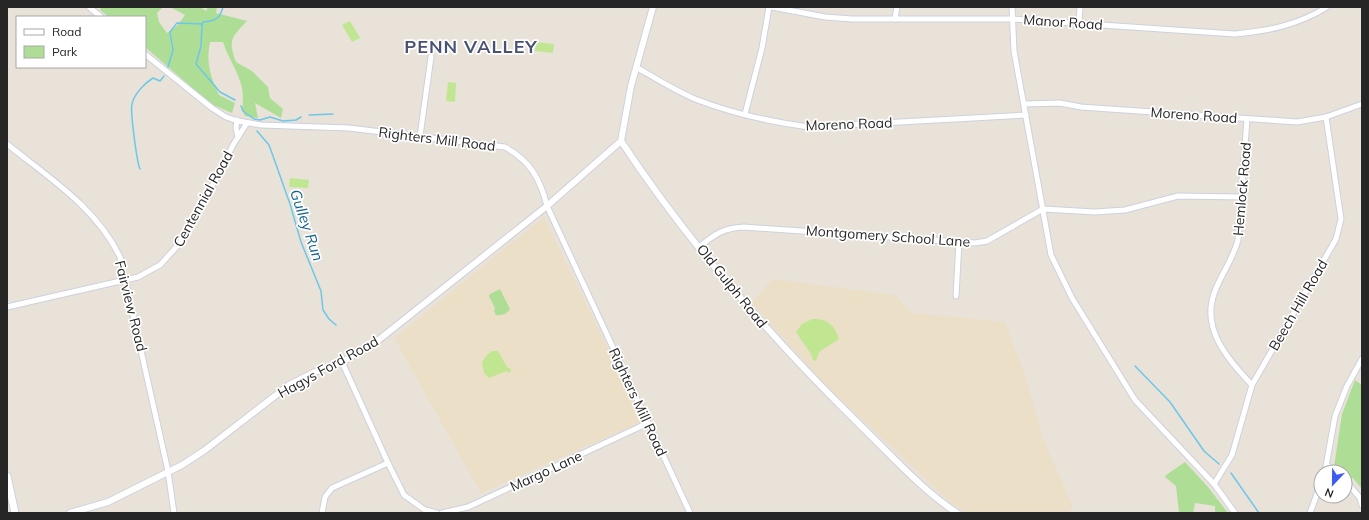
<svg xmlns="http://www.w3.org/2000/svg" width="1369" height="520" font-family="Mulish,sans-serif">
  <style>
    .education { fill: #ebdfc7 }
    .green { fill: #aede96 }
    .pitch { fill: #c1e691 }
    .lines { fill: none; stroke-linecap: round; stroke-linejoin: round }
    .stream { stroke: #6dc7e9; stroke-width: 1.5 }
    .minor-casing { stroke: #cdd1df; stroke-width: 7 }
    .tertiary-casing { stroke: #cdd1df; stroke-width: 8 }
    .secondary-casing { stroke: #cdd1df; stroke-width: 9 }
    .minor { stroke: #fff; stroke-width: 5 }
    .tertiary { stroke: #fff; stroke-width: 6 }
    .secondary { stroke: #fff; stroke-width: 7 }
    .labels { text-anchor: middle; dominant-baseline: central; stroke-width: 3.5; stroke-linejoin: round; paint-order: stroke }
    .street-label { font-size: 14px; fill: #262626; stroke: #fff }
    .water-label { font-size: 15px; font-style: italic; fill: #12638f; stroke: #fff }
    .district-label { font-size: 18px; font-weight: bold; letter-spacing: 1px; fill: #495174; stroke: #fff }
  </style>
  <rect width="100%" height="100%" fill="#e9e2d8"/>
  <!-- education -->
  <g class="education">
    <polygon points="544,217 643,421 481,493 394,338"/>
    <polygon points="773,279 895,295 912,313 1005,322 1025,375 1044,441 1073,506 1068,513 967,513 950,502 826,385 751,303"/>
  </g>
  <!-- green -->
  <g class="green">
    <path d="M102,7H163L157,13L159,22L167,33L177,26L185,15L170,7H200L206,11L208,7H217L216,13L247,21C231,38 228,40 236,62L252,71L268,87L270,98L283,109L281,118L255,103L258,118L245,116L242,110C247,80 232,69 223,42H210C206,63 210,75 219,95L235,103L232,113L211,104L145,47V17H109L100,10Z"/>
    <path d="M500,289L510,309C507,314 502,316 496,315L494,311L495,308L489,296L490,294Z"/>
    <polygon points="1355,380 1362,385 1362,489 1353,478 1349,479 1345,476 1345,472 1339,472 1334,467 1342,414"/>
    <polygon points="1185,462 1208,487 1228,513 1215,513 1215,506 1195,503 1193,513 1179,513 1176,486 1165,477 1166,475"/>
  </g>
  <!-- pitch -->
  <g class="pitch">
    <polygon points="350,21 360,38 352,42 342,25"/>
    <polygon points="536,42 554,44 553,53 535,51"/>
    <polygon points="448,82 456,83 455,102 446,101"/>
    <polygon points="290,178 309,180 308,188 289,187"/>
    <path d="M812,319C827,318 835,325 839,339L819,352L816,361L813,360L811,354L796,332L802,324Z"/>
    <polygon points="492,351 498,351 507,367 511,369 510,373 506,371 489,378 484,373 482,362 487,355"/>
  </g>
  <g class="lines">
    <!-- stream -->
    <g class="stream">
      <path d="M223,7C220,19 215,21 203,22L202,25L201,46L196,64L220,92L235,100"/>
      <polyline points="168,67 173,50 170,32 177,23 202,24"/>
      <polyline points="241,106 243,111 254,119 260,120 270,117 283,121 296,120 301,117"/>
      <polyline points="309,115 333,114"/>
      <polyline points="257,131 269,145 273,156 290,204 301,242 321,291 323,310 329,319 336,325"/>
      <path d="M140,169C137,163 130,111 132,104C134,94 145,83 153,78L160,81L164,76"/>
      <polyline points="1135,366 1170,402 1204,451 1219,464"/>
      <polyline points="1231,473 1259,513"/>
    </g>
    <defs>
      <g id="minor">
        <polyline points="89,7 101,17"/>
        <path d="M772,7L825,17L852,19H1012L1235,34C1268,31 1298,25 1327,7"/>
        <polyline points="1012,7 1014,51 1051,255 1072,298 1135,400 1214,484 1235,513"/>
        <polyline points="895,19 897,7"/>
        <polyline points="1079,23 1080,7"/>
        <path d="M145,54L212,108L226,117L238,121L261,125L349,128L505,147C530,161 540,178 547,206L690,513"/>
        <path d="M636,67C655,78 674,90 695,99C731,113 771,122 809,127L1026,115"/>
        <polyline points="1024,104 1060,103 1081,107 1297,122 1326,117 1362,104"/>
        <polyline points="745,114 762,48 769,7"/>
        <path d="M1247,119L1238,240C1233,259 1222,273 1215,291C1200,329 1228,359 1252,385"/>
        <polyline points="237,120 236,128 238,137"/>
        <polyline points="420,136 431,57"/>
        <path d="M7,144C49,178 96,207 120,257L168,471L174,513"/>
        <path d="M699,247C715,234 723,228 744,227L975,243L987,241L1043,209L1095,212L1125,210L1178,196L1242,197"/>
        <polyline points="956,296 959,242"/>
        <polyline points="7,307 138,277 160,265 179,244 215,181 233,145 247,123"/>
        <polyline points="342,362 388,463 404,495 425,510 437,513"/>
        <polyline points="1327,465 1335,472"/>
        <polyline points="1325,472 1335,416 1347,386 1362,359"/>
        <polyline points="1345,480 1360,498 1362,505"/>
        <polyline points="1214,484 1232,455 1252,385 1336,239 1341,219 1326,117"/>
        <polyline points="322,513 325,497 332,488 388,463"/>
        <polyline points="442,513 468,507 648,423"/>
        <polyline points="1310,513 1321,483"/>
      </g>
      <g id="tertiary">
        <path d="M653,7L631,86L621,141C691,247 773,340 863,428C893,457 922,490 957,513"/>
        <polyline points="70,513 108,502 182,465 205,450 289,385 315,372 342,362 376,342 547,206 621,141"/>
      </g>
      <polyline id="secondary" points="7,476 15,513"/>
    </defs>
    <!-- minor casing -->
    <use href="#minor" class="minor-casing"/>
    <!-- tertiary casing -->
    <use href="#tertiary" class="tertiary-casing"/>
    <!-- secondary casing -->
    <use href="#secondary" class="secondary-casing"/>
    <!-- minor -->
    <use href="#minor" class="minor"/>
    <!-- tertiary -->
    <use href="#tertiary" class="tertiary"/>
    <!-- secondary -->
    <use href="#secondary" class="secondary"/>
  </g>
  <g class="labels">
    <!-- street labels -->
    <g class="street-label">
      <text transform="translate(1063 22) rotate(4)">Manor Road</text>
      <text transform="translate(1194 115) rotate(4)">Moreno Road</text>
      <text transform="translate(849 124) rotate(-2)">Moreno Road</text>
      <text transform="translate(437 139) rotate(7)">Righters Mill Road</text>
      <text transform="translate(1242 189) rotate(-85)">Hemlock Road</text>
      <text transform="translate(203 199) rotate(-61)">Centennial Road</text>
      <text transform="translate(888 236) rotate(4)">Montgomery School Lane</text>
      <text transform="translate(732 286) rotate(51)">Old Gulph Road</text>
      <text transform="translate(1298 305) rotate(-60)">Beech Hill Road</text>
      <text transform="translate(131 306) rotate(76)">Fairview Road</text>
      <text transform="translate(328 367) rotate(-29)">Hagys Ford Road</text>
      <text transform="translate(638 402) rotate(65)">Righters Mill Road</text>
      <text transform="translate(546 471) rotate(-25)">Margo Lane</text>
    </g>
    <!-- water labels -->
    <g class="water-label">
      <text transform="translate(307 225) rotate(71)">Gulley Run</text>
    </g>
    <!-- district labels -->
    <g class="district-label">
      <text x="471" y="46">PENN VALLEY</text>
    </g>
  </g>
  <!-- border -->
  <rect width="1369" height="520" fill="none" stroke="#262626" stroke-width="16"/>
  <!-- legend -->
  <rect x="16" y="16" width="130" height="52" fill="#ffffff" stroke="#a8a8a8"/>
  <rect x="24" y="29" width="20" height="6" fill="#ffffff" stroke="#a8a8a8"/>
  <text x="52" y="36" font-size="12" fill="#262626">Road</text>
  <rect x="24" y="46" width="20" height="12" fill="#aede96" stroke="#a8a8a8"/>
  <text x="52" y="56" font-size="12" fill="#262626">Park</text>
  <!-- north arrow -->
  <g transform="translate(1333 484) rotate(202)"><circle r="19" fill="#ffffff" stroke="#a8a8a8"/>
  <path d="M0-3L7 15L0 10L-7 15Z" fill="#3c5cf2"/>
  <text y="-6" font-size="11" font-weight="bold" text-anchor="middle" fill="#262626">N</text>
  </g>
</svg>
